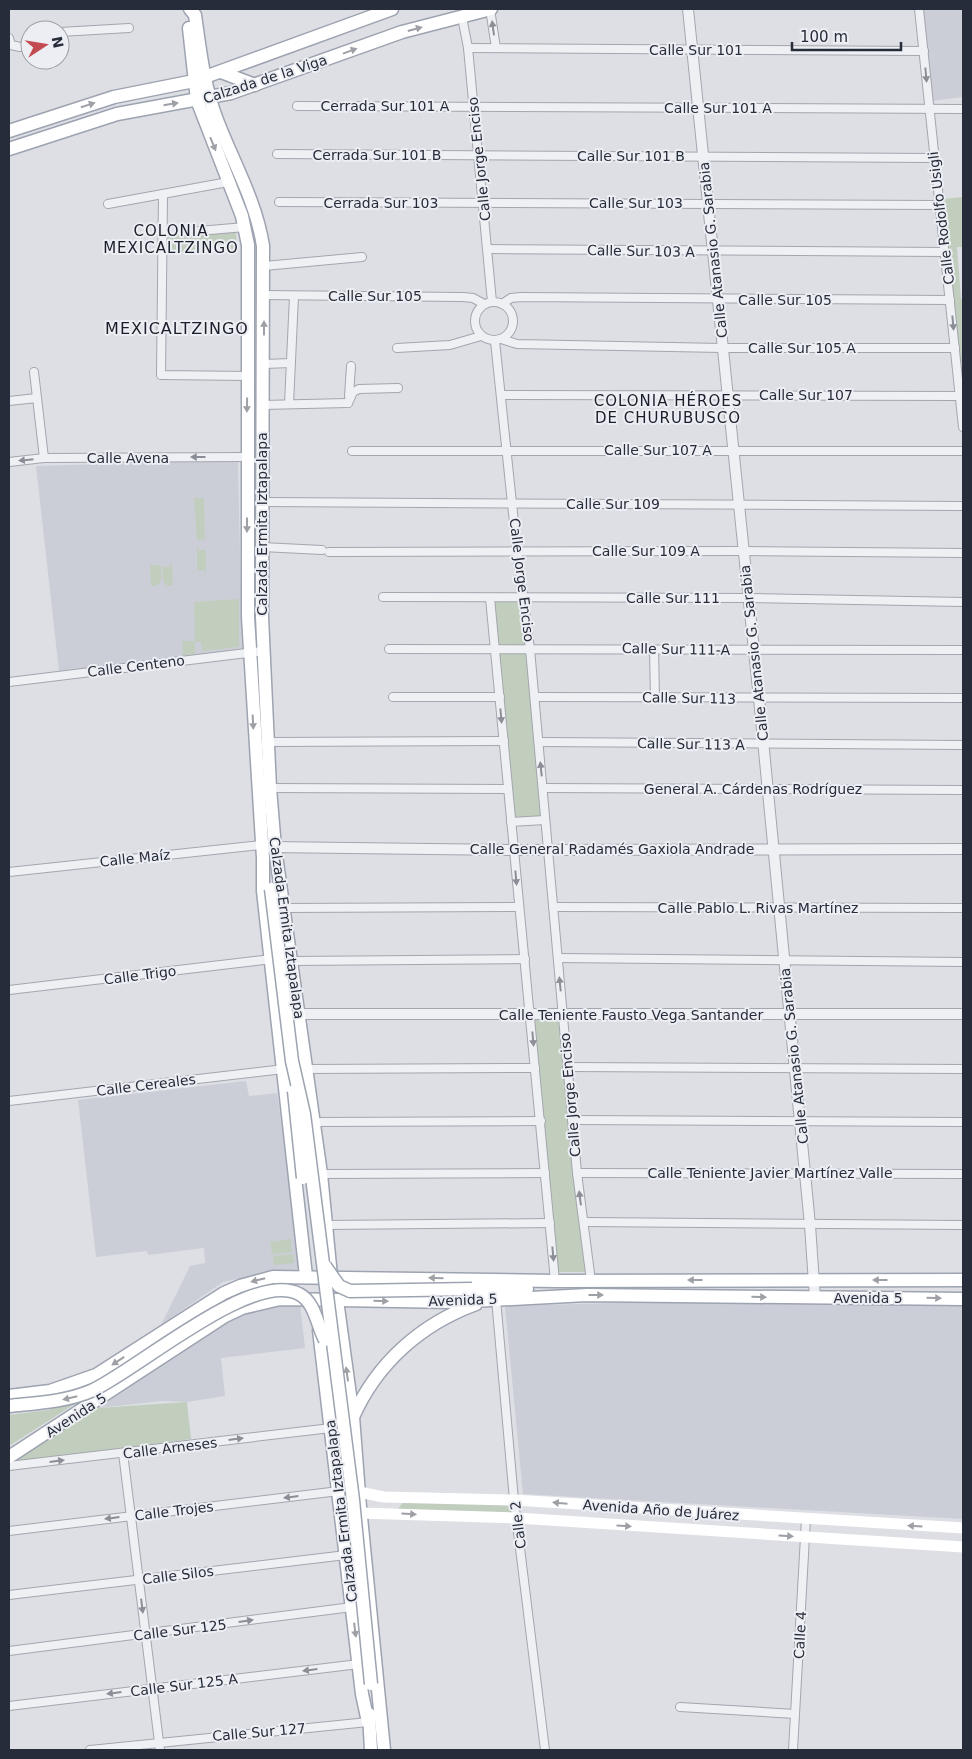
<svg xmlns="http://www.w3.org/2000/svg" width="972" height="1759" font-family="'DejaVu Sans',sans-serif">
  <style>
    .built { fill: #cbced6 }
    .green { fill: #c1cebe }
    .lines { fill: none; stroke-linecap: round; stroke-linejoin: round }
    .minor-casing { stroke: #a3a6ae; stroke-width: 10 }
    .tertiary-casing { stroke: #a3a6ae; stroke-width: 12 }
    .primary-casing { stroke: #9da3b0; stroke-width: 15 }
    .minor { stroke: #eff0f4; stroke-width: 8 }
    .tertiary { stroke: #eff0f4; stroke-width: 10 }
    .secondary { stroke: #fff; stroke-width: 11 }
    .primary { stroke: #fff; stroke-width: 12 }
    .primary-bridge-casing { stroke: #9da3b0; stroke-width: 15; stroke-linecap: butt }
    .primary-bridge { stroke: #fff; stroke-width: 12 }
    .oneway { fill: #8b8e97 }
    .oneway2 { fill: #9ea0a6 }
    .labels { text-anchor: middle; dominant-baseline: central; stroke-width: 4; stroke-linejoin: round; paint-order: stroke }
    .street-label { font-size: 14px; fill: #272c3a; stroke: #eceef3 }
    .neighbourhood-label { font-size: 15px; letter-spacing: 1px; fill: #1a1e2b; stroke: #eceef3 }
    .quarter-label { font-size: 16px; letter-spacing: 1px; fill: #1a1e2b; stroke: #eceef3 }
  </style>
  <rect width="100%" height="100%" fill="#dddfe5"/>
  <!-- built -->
  <g class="built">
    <polygon points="922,9 962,9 963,97 931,101"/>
    <polygon points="238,460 242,650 59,671 36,466"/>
    <polygon points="246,1081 249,1096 277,1093 298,1236 270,1240 298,1236 302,1266 299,1270 268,1272 223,1282 161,1325 190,1266 205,1263 204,1248 148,1255 147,1251 96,1257 78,1100"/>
    <polygon points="648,1302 963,1304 963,1519 523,1494 505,1306"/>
    <polygon points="300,1303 305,1348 221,1358 225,1396 187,1402 162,1401 98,1408 241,1313 261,1305"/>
  </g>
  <!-- green -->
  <g class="green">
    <polygon points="963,197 963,247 957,247 961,299 963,299 963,363 959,363 943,199"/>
    <polygon points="236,231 237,249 167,253 167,235"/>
    <polygon points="194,498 204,498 205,539 197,540"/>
    <polygon points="197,545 199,550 206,550 206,577 205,570 197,571"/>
    <polygon points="172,562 173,585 167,586 163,580 162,567 169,567"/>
    <polygon points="150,565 161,565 161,580 157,586 151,586"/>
    <polygon points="239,599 239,647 202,651 201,642 195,642 195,654 183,655 182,641 195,641 194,602"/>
    <polygon points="520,599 530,649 542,818 514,820 493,601"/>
    <polygon points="531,1020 560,1020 588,1272 558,1272"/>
    <polygon points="291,1239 292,1252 272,1254 270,1242"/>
    <polygon points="293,1254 294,1263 274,1265 273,1256"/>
    <polygon points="92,1393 9,1446 9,1415 48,1410"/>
    <polygon points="187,1402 191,1439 18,1462 18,1459 98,1408"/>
    <polygon points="404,1501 511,1502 513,1516 396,1512"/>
  </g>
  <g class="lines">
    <defs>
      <g id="minor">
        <polyline points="490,9 496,48"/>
        <polyline points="919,9 963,427"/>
        <polyline points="462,17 468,48 492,302"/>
        <polyline points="60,32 129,28"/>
        <polyline points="9,38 11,45 20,47 30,44"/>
        <polyline points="468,48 924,51"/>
        <polyline points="297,106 963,109"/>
        <polyline points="277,154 934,158"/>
        <polyline points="163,194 161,375 248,376"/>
        <polyline points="279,202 940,205"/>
        <polyline points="108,204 228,182"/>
        <polyline points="187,232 245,227"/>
        <polyline points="488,249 945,252"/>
        <polyline points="264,266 362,257"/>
        <polyline points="264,295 463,297 473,298 484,304"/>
        <circle cx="494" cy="321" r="19"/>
        <polyline points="502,304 511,298 521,297 950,300"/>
        <polyline points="501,339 517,344 722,348 955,348"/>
        <polyline points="495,341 517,551 530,649 577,1173 591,1281"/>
        <polyline points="397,348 450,345 481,336"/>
        <polyline points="264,364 291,363"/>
        <polyline points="34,372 44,458"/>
        <polyline points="502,395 960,396"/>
        <polyline points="349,396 351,366"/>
        <polyline points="9,401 37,398"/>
        <polyline points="348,403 353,392 359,389 398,388"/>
        <polyline points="289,404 294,296"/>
        <polyline points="262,405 348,403"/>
        <polyline points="352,451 963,451"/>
        <polyline points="9,462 44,458 247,457"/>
        <polyline points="263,502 963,506"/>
        <polyline points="262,547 322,550"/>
        <polyline points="329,552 743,551 963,553"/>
        <polyline points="383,597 749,598 963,602"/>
        <polyline points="490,598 555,1281"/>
        <polyline points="389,649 963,650"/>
        <polyline points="654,649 655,697"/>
        <polyline points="9,682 263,651"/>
        <polyline points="393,697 500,697"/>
        <polyline points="535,697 963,698"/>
        <polyline points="267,742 504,741"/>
        <polyline points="539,742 963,745"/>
        <polyline points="270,788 508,789"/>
        <polyline points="543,788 963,790"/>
        <polyline points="511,822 545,820"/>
        <polyline points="9,872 261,845"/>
        <polyline points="553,907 963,908"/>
        <polyline points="283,908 519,907"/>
        <polyline points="558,958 963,962"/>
        <polyline points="291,961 525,959"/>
        <polyline points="9,990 272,959"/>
        <polyline points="567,1067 963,1069"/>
        <polyline points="306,1069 535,1068"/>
        <polyline points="9,1101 284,1069"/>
        <polyline points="572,1120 963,1122"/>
        <polyline points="314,1122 541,1121"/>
        <polyline points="577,1173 963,1174"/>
        <polyline points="321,1174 545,1173"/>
        <polyline points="584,1222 963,1225"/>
        <polyline points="327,1225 550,1223"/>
        <polyline points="496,1299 514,1500 545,1750"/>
        <polyline points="123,1453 160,1750"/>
        <polyline points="9,1466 331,1428"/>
        <polyline points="9,1531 339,1491"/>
        <polyline points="9,1595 346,1555"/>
        <polyline points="9,1651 352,1607"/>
        <polyline points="9,1706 359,1664"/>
        <polyline points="680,1707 795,1714"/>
        <polyline points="90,1750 368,1722"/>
        <polyline points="793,1750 806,1519"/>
      </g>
      <g id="tertiary">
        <polyline points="688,9 759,699 810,1225 815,1298"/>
        <polyline points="269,847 514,850 963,849"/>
        <polyline points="298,1014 963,1014"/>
      </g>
      <g id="primary">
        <path d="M190,9L195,15C200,50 204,87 217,120C233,162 256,201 263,246L262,617L270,788L275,848L321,1174L331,1276"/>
        <polyline points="189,28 197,100 242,216 248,245 248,617 263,858 263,891 306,1276"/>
        <polyline points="221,72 255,85"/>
        <polyline points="9,131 114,97 194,81 392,9"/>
        <polyline points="9,149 117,114 231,93 402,32 491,9"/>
        <polyline points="472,1289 527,1289"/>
        <polyline points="337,1300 353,1417 360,1507 384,1750"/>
        <polyline points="319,1330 362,1694 368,1722"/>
        <polyline points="9,1396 50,1391 96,1375 224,1293 240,1286 273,1277 555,1281 963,1280"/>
        <path d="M353,1417C377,1363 421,1324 476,1304"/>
        <polyline points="9,1457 225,1316 242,1308 280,1299 454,1302 587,1295 963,1299"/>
        <polyline points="369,1714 371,1750"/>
      </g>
    </defs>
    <!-- minor casing -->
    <use href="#minor" class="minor-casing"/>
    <!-- tertiary casing -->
    <use href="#tertiary" class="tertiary-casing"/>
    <!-- primary casing -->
    <use href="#primary" class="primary-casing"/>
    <!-- minor -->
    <use href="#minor" class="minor"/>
    <!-- tertiary -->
    <use href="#tertiary" class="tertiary"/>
    <!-- secondary -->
    <g class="secondary">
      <polyline points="359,1492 384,1497 514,1500 963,1528"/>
      <polyline points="360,1513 517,1518 963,1547"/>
    </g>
    <!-- primary -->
    <use href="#primary" class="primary"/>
    <defs>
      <g id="primary-bridge">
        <polyline points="271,889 292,1061 304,1114 353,1500 371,1684"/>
        <polyline points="294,1091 303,1178"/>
        <polyline points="325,1266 339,1286 350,1291 472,1289"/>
        <path d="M9,1406C36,1403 65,1402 91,1391C136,1371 252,1269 299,1294C315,1302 317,1325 325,1340"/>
      </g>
    </defs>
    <!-- primary-bridge casing -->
    <use href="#primary-bridge" class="primary-bridge-casing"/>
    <!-- primary-bridge -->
    <use href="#primary-bridge" class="primary-bridge"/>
  </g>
  <!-- one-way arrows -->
  <defs><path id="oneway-solid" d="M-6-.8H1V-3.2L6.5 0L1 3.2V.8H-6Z" transform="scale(1.25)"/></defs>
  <g class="oneway">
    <use href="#oneway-solid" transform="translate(493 28) rotate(-98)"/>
    <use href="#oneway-solid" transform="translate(926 75) rotate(85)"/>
    <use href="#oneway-solid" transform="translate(953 323) rotate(85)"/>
    <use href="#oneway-solid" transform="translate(198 457) rotate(180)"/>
    <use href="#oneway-solid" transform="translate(26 460) rotate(174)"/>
    <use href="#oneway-solid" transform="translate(501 716) rotate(85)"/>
    <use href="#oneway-solid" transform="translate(541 769) rotate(-96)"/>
    <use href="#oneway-solid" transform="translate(516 878) rotate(85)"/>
    <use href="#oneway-solid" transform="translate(560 984) rotate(-96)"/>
    <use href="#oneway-solid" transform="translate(533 1039) rotate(85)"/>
    <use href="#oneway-solid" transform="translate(580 1198) rotate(-97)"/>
    <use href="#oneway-solid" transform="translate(553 1254) rotate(85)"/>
    <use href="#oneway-solid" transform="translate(236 1439) rotate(-7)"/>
    <use href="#oneway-solid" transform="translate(57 1461) rotate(-7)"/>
    <use href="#oneway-solid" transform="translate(291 1497) rotate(173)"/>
    <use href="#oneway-solid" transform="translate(112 1518) rotate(173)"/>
    <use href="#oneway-solid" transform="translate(142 1606) rotate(83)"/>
    <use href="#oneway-solid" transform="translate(246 1621) rotate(-8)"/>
    <use href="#oneway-solid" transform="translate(310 1670) rotate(173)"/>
    <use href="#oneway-solid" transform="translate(114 1693) rotate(173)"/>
  </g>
  <g class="oneway2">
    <use href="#oneway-solid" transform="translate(415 29) rotate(-15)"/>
    <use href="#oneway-solid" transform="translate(350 51) rotate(-20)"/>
    <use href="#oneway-solid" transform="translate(171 104) rotate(-9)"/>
    <use href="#oneway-solid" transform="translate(88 105) rotate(-17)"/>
    <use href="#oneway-solid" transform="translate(213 144) rotate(68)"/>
    <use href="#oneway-solid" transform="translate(264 328) rotate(-90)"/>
    <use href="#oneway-solid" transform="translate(247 405) rotate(91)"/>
    <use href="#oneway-solid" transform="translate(247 525) rotate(90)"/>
    <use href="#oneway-solid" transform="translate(253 722) rotate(87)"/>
    <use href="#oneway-solid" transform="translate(436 1278) rotate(-179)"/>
    <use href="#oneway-solid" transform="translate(258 1280) rotate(166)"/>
    <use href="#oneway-solid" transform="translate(695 1280) rotate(180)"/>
    <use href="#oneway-solid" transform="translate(880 1280) rotate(180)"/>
    <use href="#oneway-solid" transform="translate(596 1295)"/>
    <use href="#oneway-solid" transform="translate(759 1297) rotate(1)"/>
    <use href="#oneway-solid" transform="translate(934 1298) rotate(1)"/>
    <use href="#oneway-solid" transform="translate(381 1301) rotate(1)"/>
    <use href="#oneway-solid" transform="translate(118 1361) rotate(147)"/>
    <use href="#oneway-solid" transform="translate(347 1374) rotate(-98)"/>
    <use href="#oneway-solid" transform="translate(70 1398) rotate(167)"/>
    <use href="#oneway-solid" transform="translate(560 1503) rotate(-175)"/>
    <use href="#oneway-solid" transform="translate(409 1514) rotate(3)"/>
    <use href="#oneway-solid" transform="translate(624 1526) rotate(4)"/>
    <use href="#oneway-solid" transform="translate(915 1526) rotate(-177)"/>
    <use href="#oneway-solid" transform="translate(786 1536) rotate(4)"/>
    <use href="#oneway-solid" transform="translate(355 1630) rotate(83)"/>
  </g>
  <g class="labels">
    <!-- street labels -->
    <g class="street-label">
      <text x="696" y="50">Calle Sur 101</text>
      <text transform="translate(265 79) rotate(-18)">Calzada de la Viga</text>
      <text x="385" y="106">Cerrada Sur 101 A</text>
      <text x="718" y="108">Calle Sur 101 A</text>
      <text x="377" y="155">Cerrada Sur 101 B</text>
      <text x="631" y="156">Calle Sur 101 B</text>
      <text transform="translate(479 159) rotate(-96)">Calle Jorge Enciso</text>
      <text x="381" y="203">Cerrada Sur 103</text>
      <text x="636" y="203">Calle Sur 103</text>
      <text transform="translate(941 218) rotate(-97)">Calle Rodolfo Usigli</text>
      <text transform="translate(713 250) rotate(-96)">Calle Atanasio G. Sarabia</text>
      <text transform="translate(641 251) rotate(1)">Calle Sur 103 A</text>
      <text x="375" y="296">Calle Sur 105</text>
      <text x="785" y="300">Calle Sur 105</text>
      <text x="802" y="348">Calle Sur 105 A</text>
      <text x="806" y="395">Calle Sur 107</text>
      <text x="658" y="450">Calle Sur 107 A</text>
      <text x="128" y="458">Calle Avena</text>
      <text x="613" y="504">Calle Sur 109</text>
      <text transform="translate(262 524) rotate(-90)">Calzada Ermita Iztapalapa</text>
      <text x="646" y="551">Calle Sur 109 A</text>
      <text transform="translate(522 580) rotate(83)">Calle Jorge Enciso</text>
      <text x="673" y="598">Calle Sur 111</text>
      <text transform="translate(676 649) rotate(1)">Calle Sur 111-A</text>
      <text transform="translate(754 653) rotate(-96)">Calle Atanasio G. Sarabia</text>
      <text transform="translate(136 666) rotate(-7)">Calle Centeno</text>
      <text transform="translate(689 698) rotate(1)">Calle Sur 113</text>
      <text transform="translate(691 744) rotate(1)">Calle Sur 113 A</text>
      <text x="753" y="789">General A. Cárdenas Rodríguez</text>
      <text x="612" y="849">Calle General Radamés Gaxiola Andrade</text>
      <text transform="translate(135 858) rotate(-6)">Calle Maíz</text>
      <text x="758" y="908">Calle Pablo L. Rivas Martínez</text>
      <text transform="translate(287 928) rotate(82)">Calzada Ermita Iztapalapa</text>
      <text transform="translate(140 975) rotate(-7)">Calle Trigo</text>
      <text x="631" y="1015">Calle Teniente Fausto Vega Santander</text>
      <text transform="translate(794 1056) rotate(-96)">Calle Atanasio G. Sarabia</text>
      <text transform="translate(146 1085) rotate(-7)">Calle Cereales</text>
      <text transform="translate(570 1095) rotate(-95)">Calle Jorge Enciso</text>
      <text x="770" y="1173">Calle Teniente Javier Martínez Valle</text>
      <text x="868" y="1298">Avenida 5</text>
      <text transform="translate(463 1300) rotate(-2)">Avenida 5</text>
      <text transform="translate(76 1415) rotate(-33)">Avenida 5</text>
      <text transform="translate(170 1448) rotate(-7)">Calle Arneses</text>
      <text transform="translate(661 1510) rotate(4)">Avenida Año de Juárez</text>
      <text transform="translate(174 1511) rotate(-7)">Calle Trojes</text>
      <text transform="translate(341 1511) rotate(-97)">Calzada Ermita Iztapalapa</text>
      <text transform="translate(518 1525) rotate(-97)">Calle 2</text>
      <text transform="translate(178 1575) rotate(-7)">Calle Silos</text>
      <text transform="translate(180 1630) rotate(-7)">Calle Sur 125</text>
      <text transform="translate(800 1635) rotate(-87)">Calle 4</text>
      <text transform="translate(184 1685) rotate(-7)">Calle Sur 125 A</text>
      <text transform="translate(259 1732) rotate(-5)">Calle Sur 127</text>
    </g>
    <!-- neighbourhood labels -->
    <g class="neighbourhood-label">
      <text x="171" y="231">COLONIA<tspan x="171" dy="17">MEXICALTZINGO</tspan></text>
      <text x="668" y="401">COLONIA HÉROES<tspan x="668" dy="17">DE CHURUBUSCO</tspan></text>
    </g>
    <!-- quarter labels -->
    <g class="quarter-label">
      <text x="177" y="328">MEXICALTZINGO</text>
    </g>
  </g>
  <!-- border -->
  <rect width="972" height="1759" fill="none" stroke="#272c3a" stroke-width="20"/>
  <!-- north arrow -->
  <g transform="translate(45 45) rotate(78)"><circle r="24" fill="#eceef3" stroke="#9da0a9"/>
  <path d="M0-4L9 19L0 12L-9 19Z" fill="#c24a50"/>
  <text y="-8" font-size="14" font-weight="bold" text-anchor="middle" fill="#272c3a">N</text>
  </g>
  <!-- scale -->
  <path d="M792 42v8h109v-8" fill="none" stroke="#272c3a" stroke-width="2.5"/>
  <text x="800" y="42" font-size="15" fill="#272c3a" stroke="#eceef3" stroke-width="4" paint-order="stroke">100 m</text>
</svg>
